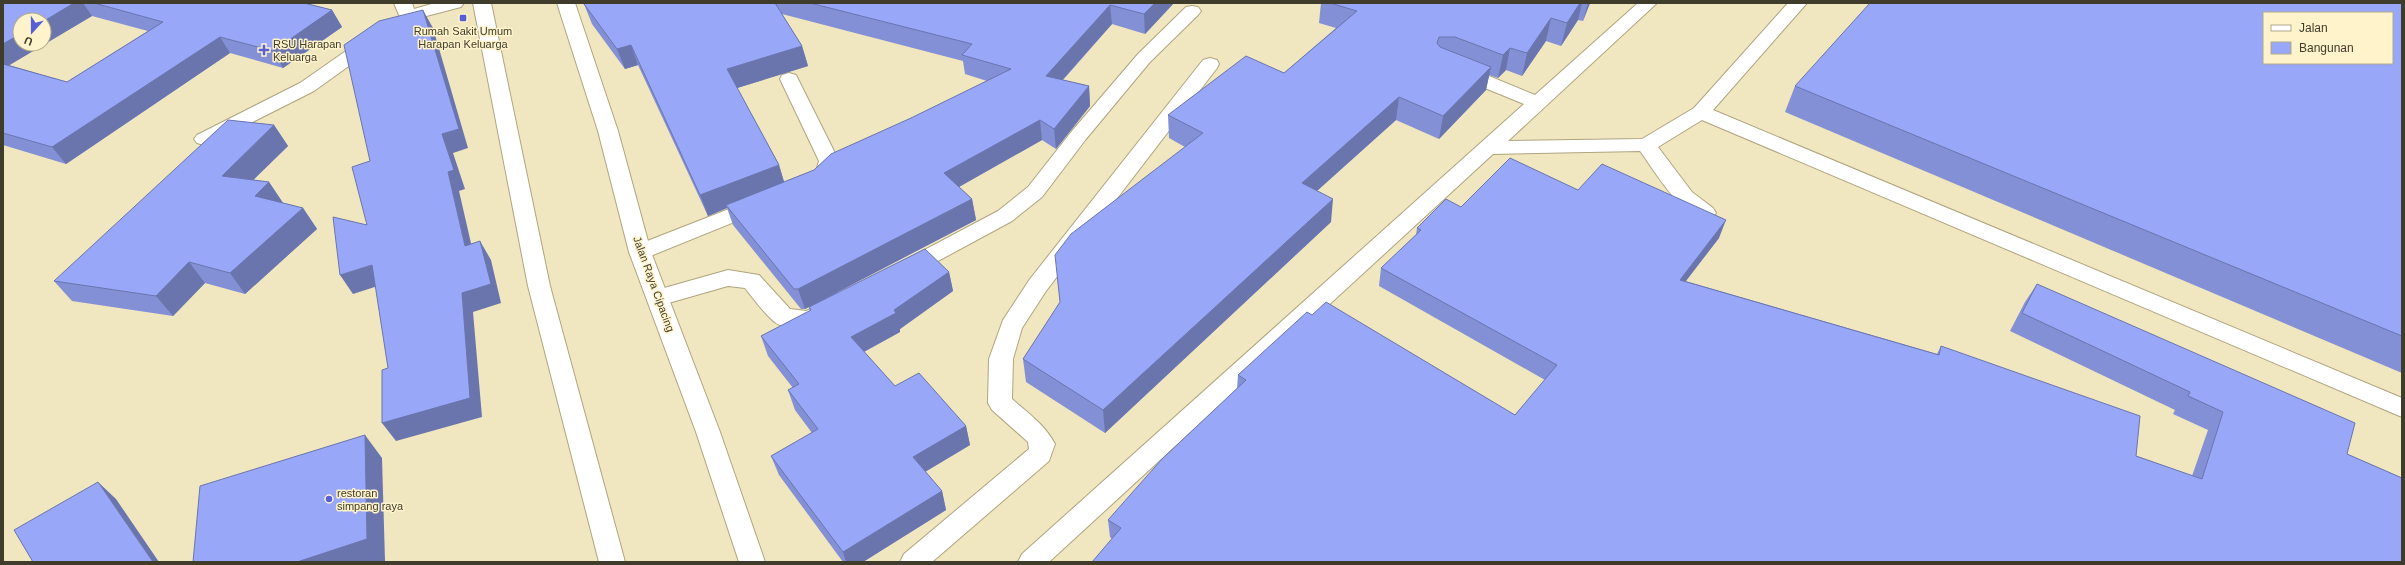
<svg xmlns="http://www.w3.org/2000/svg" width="2405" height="565" font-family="Helvetica,sans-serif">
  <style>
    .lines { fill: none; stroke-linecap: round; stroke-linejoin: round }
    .minor-casing { stroke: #afa57f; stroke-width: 2 }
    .highway-casing { stroke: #afa57f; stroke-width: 2 }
    .minor { fill: #fff; fill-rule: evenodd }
    .highway { fill: #fff; fill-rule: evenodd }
    .wall { fill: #8390d5; fill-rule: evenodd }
    .shaded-wall { fill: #6a75ae }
    .building { fill: #98a7f8; stroke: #6a75ae; fill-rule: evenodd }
    .poi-dot { fill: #565fd6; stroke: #fef3cb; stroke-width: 1.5 }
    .labels { text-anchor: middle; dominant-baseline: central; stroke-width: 3; stroke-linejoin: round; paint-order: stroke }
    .poi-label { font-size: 11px; fill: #403c2c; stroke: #fef3cb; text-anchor: start }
    .street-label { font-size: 11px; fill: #403c2c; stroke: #fef3cb }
  </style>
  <rect width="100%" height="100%" fill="#f0e6bf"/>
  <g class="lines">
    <defs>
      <g id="minor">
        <polygon points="394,3 412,3 414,9 435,3 464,3 461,7 407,21 401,20"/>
        <path d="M1638,3H1657L1508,141L1642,139L1694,108L1788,3H1807L1713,110L2402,398V417L1702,120L1658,147L1692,192L1713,208L1716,213L1713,218C1686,226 1655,171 1640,151L1493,154L1049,562H1018L1022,554L1524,104L1453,75L1451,71L1453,67H1467L1535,95Z"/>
        <polygon points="1192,6 1198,7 1201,11 1198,15 1150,62 1086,139 1042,197 1012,221 914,274 906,277 898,274 895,269 898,264 998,211 1028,187 1072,131 1138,54 1186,7"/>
        <polygon points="372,36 378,37 381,41 378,45 314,91 211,143 204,145 197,143 194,139 197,135 300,83 366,37"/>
        <path d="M1210,58L1217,60L1219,64L1217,68L1046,291L1022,328L1013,359L1012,399C1028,413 1045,425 1055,444L1049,461L932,562H900L904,554L1029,449L1028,442L992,410L988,403L989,359L1003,320L1030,279L1203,60Z"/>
        <path d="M789,73L796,75L839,161C836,176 825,189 809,185L806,180L817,168L819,161L780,79L782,75Z"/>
        <polygon points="757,198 764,200 767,205 764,210 648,257 640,260 632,257 629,252 632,247"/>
        <path d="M728,270L759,275L790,309L806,311L824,304L832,306L835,312C826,328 791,333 776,323C766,316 753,298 745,288L728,286L658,306L650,304L647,298L650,292Z"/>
      </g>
      <g id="highway">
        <polygon points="473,3 491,3 550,286 625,562 599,562 528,286"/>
        <polygon points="557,3 575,3 618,131 651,252 720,432 765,562 739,562 696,432 629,252 598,131"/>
      </g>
    </defs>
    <!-- minor casing -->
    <use href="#minor" class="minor-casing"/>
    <!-- highway casing -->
    <use href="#highway" class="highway-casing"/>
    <!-- minor -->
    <use href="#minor" class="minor"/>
    <!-- highway -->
    <use href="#highway" class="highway"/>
  </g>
  <!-- wall -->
  <g class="wall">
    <path d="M3,3H304L332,10L342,27L283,68L230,53L66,164L3,145ZM92,16L148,31L67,82L9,65Z"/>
    <path d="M587,3H1174L1145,34L1112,24L1063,80L1089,86L1090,106L1056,149L1042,140L959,187L972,199L976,220L836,293L949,272L953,291L900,329V332L864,352L895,386L966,426L970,445L925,472L942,491L946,510L863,562H843L779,475L771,456L812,433L795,410L788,390L793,388L768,356L761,336L810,311L809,307L805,309H801L733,225L727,208L708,216L638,65L625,69L592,24L584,4ZM782,14L963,61L965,74L987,81L814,170L784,182L779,165L737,88L808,66L802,46Z"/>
    <polygon points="1321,3 1590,3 1583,21 1578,20 1561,46 1546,41 1522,76 1506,70 1498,78 1489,75 1486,90 1439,139 1396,120 1317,191 1331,222 1105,433 1026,382 1023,359 1185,147 1169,138 1168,115 1284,73 1336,28 1319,23"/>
    <polygon points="2402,3 2402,373 1785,112 1795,86"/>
    <polygon points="274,125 288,146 253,180 269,182 283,203 303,208 317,229 245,294 205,283 173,316 72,301 54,281"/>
    <polygon points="1578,190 1719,238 1685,281 1937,354 1941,346 2136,456 2192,476 2208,430 2173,414 2175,410 2010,331 2025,302 2037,284 2347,454 2402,478 1112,539 1110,537 1108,520 1237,389 1238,375 1312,315 1515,415 1545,380 1379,286 1381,268 1416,235 1417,228 1461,207"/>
  </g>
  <!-- shaded-wall -->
  <g class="shaded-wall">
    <polygon points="74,3 83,3 92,16 3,69 3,44 20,34 20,44 44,44 44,21"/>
    <polygon points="1155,3 1174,3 1145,34 1144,14"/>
    <polygon points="1580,3 1582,3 1578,20 1561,46 1567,23"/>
    <polygon points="1588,3 1590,3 1583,21"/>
    <polygon points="1110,5 1112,24 1048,96 1046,76"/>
    <polygon points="332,10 342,27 283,68 273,51"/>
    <polygon points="423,10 433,28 468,148 453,153 465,189 459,191 476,265 465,246 448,172"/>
    <polygon points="1551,18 1546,41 1522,76 1527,53"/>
    <polygon points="220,37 230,53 66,164 52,147"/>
    <polygon points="631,45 638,65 625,69 617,49"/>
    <polygon points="802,46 808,66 734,89 727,69"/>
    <polygon points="1510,48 1506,70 1498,78 1503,55"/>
    <polygon points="1491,67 1486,90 1439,139 1443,116"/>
    <polygon points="1089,86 1090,106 1056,149 1054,129"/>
    <polygon points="1399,97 1396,120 1300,206 1302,183"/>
    <polygon points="1040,120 1042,140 948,193 944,173"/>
    <polygon points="274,125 288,146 236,197 222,176"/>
    <polygon points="779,165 785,185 726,205 727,208 708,216 700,195"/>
    <polygon points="269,182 283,203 269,217 255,196"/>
    <polygon points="972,199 976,220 805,309 798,289"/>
    <polygon points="1333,199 1331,222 1105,433 1103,410"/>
    <polygon points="303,208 317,229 245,294 230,273"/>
    <polygon points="1726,220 1719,238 1673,298 1680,280"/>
    <polygon points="480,241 491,260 501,303 473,312 482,417 396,441 382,423"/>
    <polygon points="189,262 205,283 173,316 156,296"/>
    <polygon points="372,265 384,284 353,294 340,275"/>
    <polygon points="949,272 953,291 900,329 900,332 856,356 851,337 894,310"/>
    <polygon points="966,426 970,445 918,476 913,457"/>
    <polygon points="365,435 382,458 385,561 382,562 297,562"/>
    <polygon points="98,482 116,499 159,562 153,562"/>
    <polygon points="942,491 946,510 863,562 846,562 843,552"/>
  </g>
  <!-- building -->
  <g class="building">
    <polygon points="3,3 74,3 44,21 44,20 20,20 20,34 3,44"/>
    <polygon points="94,3 304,3 332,10 273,51 220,37 52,147 3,133 3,64 67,82 163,22"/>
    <polygon points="587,3 775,3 802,46 727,69 779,165 700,195 631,45 617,49 584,4"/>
    <polygon points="810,3 1155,3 1144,14 1110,5 1046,76 1089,86 1054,129 1040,120 944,173 972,199 798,289 794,289 726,205 814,170 831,154 911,118 1011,69 962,55 972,44"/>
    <polygon points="1330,3 1580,3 1567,23 1551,18 1527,53 1510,48 1503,55 1455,37 1439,37 1437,43 1440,47 1491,67 1443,116 1399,97 1302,183 1333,199 1103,410 1023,359 1060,302 1055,255 1071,234 1203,133 1168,115 1246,56 1284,73 1357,11"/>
    <path d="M1870,3H2402V336L1795,86ZM2264,13H2392V63H2264Z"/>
    <polygon points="423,10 459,129 442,134 454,170 448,172 465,246 480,241 491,284 462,293 470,398 382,423 382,370 388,368 372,265 340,275 333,217 367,225 352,167 370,161 344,45 379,21"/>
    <polygon points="228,120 274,125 222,176 269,182 255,196 303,208 230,273 189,262 156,296 54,281"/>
    <polygon points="1510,158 1578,190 1602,164 1726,220 1680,280 1939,355 1941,346 2140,416 2136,456 2202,479 2223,412 2188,396 2190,392 2022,313 2037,284 2355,423 2347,454 2402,478 2402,562 1092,562 1121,528 1108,520 1162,459 1246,380 1238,375 1307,312 1312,315 1326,302 1515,415 1557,365 1381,268 1421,230 1417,228 1446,199 1461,207"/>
    <polygon points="925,249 949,272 894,310 896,313 851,337 895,386 919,373 966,426 913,457 942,491 843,552 771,456 818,429 788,390 799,384 761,336 811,310 809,307"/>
    <polygon points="365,435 367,539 297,562 193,562 200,486"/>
    <polygon points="98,482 153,562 33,562 14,530"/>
  </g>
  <!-- markers -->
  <g class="poi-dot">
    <rect x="459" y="14" width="8" height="8" rx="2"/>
    <path d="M262 44h4v4h4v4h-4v4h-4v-4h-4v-4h4z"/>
    <circle cx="329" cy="499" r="4"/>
  </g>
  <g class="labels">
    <!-- poi labels -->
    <g class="poi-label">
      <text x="463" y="31" text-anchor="middle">Rumah Sakit Umum<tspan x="463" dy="13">Harapan Keluarga</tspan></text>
      <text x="273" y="44">RSU Harapan<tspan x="273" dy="13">Keluarga</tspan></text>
      <text x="337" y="493">restoran<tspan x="337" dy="13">simpang raya</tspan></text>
    </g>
    <!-- street labels -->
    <g class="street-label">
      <text transform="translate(654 284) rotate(70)">Jalan Raya Cipacing</text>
    </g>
  </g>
  <!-- border -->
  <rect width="2405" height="565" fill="none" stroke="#403c2c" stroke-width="8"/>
  <!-- legend -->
  <rect x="2263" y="12" width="130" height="52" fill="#fef3cb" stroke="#b2aa8b"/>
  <rect x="2271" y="25" width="20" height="6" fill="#ffffff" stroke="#b2aa8b"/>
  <text x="2299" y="32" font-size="12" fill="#403c2c">Jalan</text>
  <rect x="2271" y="42" width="20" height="12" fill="#98a7f8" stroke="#b2aa8b"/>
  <text x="2299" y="52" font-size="12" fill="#403c2c">Bangunan</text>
  <!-- north arrow -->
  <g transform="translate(32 32) rotate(201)"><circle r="19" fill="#fef3cb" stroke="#b2aa8b"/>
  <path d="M0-3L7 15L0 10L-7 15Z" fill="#565fd6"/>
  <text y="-6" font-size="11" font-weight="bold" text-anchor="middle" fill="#403c2c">U</text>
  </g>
</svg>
